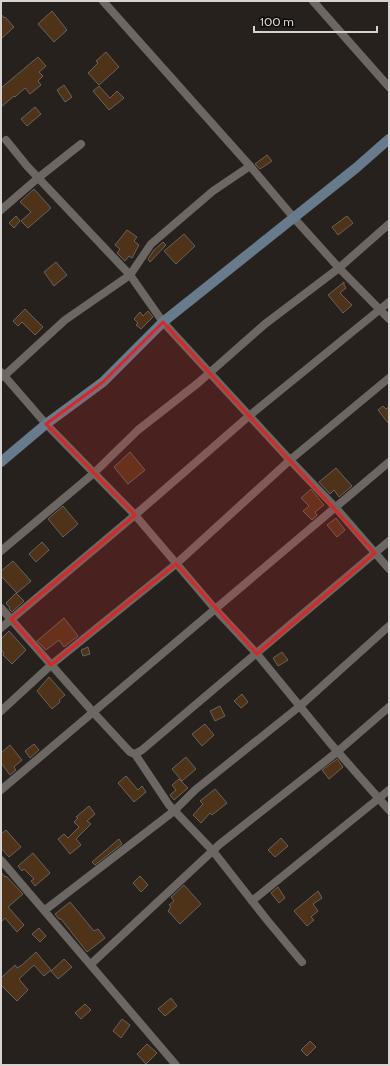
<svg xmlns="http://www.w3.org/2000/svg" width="390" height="1066" font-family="Cabin,sans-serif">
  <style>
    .building { fill: #4e3318; stroke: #69635f }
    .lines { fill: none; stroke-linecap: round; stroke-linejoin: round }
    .street { stroke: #6d6763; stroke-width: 8 }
    .secondary { stroke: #687b8c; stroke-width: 10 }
    .marked { fill: #d62828; fill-opacity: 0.2; stroke: #d62828; stroke-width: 3; stroke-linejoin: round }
  </style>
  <rect width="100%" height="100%" fill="#26211d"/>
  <!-- building -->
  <g class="building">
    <polygon points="52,11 67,30 54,42 38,24"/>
    <polygon points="1,14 4,18 5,17 14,27 1,39"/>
    <polygon points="106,52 119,67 99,85 88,73 98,63 96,61"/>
    <polygon points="38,57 46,66 39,72 43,76 38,81 41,85 30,94 25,88 15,97 14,96 1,107 1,88"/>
    <polygon points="64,85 72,97 65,102 57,90"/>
    <polygon points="99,86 110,98 117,91 124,98 109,110 93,91"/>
    <polygon points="35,107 41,114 27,126 21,119"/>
    <polygon points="267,155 272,161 260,169 255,164"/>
    <polygon points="34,189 51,208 28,228 21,221 31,212 20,202"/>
    <polygon points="16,216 20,221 14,228 9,223"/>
    <polygon points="347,216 353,223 338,235 332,227"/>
    <polygon points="127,230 137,237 134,241 139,245 132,258 129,256 125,261 117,253 120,249 115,245"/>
    <polygon points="184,234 195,246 176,264 164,251"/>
    <polygon points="163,242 166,245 150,262 148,259 154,250"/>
    <polygon points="56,262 67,275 54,286 44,272"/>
    <polygon points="344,282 344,285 346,288 340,293 352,305 343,313 328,295"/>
    <polygon points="25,309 43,327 35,335 22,322 18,326 13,321"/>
    <polygon points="148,311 153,317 141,329 136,325 138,323 134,319 140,312 143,316"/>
    <polygon points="383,406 386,409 389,407 389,424 378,410"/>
    <polygon points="130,452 145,470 128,484 114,467"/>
    <polygon points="336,468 352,486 339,497 334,490 330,494 319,482"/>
    <polygon points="311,489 324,505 315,512 317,515 312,520 303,511 309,506 301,498"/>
    <polygon points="63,506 78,524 63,537 48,519"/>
    <polygon points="336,518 345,530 337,537 327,525"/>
    <polygon points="42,542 49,550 36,562 29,554"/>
    <polygon points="13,561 31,581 17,593 1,576 1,571"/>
    <polygon points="16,593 24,601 12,612 9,609 10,608 6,603"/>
    <polygon points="64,618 78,636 64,647 59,640 46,650 37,641"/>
    <polygon points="9,631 26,650 12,664 3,655 4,653 1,650 1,639"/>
    <polygon points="88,647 90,654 83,656 81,650"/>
    <polygon points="282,652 288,660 278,666 273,658"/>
    <polygon points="49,677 65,695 59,700 60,702 52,709 37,691"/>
    <polygon points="242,694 248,702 241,708 234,701"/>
    <polygon points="220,706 225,716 215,721 210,711"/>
    <polygon points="205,724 214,735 202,746 192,734"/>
    <polygon points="34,744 39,750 30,758 25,751"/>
    <polygon points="10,745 22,760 14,767 16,770 10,775 1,763 1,753"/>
    <polygon points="186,757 196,769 182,781 172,769"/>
    <polygon points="337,759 343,767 329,779 322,770"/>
    <polygon points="126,776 138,790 142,786 146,792 134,802 118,783"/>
    <polygon points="179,779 188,788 174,800 170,795 176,790 172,785"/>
    <polygon points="215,789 227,803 212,815 210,813 201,823 193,815 203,804 200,801"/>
    <polygon points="89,806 95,814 87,821 91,824 76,839 81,845 70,854 58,839 64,834 68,838 79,827 74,822 78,818 76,817"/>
    <polygon points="6,830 21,847 9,857 1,848 1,834"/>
    <polygon points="281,838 288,846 275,857 268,850"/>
    <polygon points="119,839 122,844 95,865 92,862"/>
    <polygon points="33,853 50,873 35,886 31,881 34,879 24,869 22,871 18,866"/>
    <polygon points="1,872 5,877 6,876 23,894 8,907 24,925 17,932 5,918 1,922"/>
    <polygon points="140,876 148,885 141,892 133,883"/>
    <polygon points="184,885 201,904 180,924 168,911 171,907 169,905 174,901 171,897"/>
    <polygon points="278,887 285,898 279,903 271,893"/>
    <polygon points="318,891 322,898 313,904 318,911 311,917 314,920 307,926 294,911"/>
    <polygon points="70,902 94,931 98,929 105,938 87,952 61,919 59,919 55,914"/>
    <polygon points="39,928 46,936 40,942 32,934"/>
    <polygon points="36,952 51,970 44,976 34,965 19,979 28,990 17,1001 1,985 1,978 15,965 17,968 22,965"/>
    <polygon points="64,959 72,967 58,979 51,971"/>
    <polygon points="171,998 177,1006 165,1016 158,1009"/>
    <polygon points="85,1004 91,1010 81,1019 75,1013"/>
    <polygon points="122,1019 130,1025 121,1038 113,1031"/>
    <polygon points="310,1041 316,1047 307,1056 301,1050"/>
    <polygon points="147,1044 157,1053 146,1064 137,1054"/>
  </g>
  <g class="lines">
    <!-- street -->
    <g class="street">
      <polyline points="103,1 250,166 294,218 339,268 389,319"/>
      <polyline points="313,1 389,87"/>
      <polyline points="6,140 27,166 130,275 163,322 290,460 336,508 389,569"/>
      <polyline points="1,210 38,178 81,144"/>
      <polyline points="1,372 46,424 135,515 215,609 257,654 330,743 389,810"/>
      <polyline points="1,377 4,376 65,320 130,275 151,244 213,191 250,166"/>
      <polyline points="1,551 94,473 138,430 198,383 265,324 339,268 389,224"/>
      <polyline points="1,608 93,712 130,752 135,754 142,750 389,541"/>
      <polyline points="1,628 135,515 249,416 389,302"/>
      <polyline points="1,711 51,665 176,564 290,460 389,378"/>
      <polyline points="135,754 169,805 213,851 267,920 302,962"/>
      <polyline points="1,790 389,462"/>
      <polyline points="1,860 176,1065"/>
      <polyline points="252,901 389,790"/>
      <polyline points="45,910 174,811 195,790 300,706 389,626"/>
      <polyline points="91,964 220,844 337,752 389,707"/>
    </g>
    <!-- secondary -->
    <polyline class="secondary" points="1,462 46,424 103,382 163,322 356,168 389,139"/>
  </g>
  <!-- marked area -->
  <path class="marked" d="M163,322L375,553L257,654L176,564L51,665L11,619L135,515L46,424L103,382Z"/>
  <!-- border -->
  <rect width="390" height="1066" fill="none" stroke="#d6d3d0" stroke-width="4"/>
  <!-- scale -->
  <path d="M254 26v6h123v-6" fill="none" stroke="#d6d3d0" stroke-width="2"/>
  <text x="260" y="26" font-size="12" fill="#d6d3d0" stroke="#0d0b0a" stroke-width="3" paint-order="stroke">100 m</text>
</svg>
